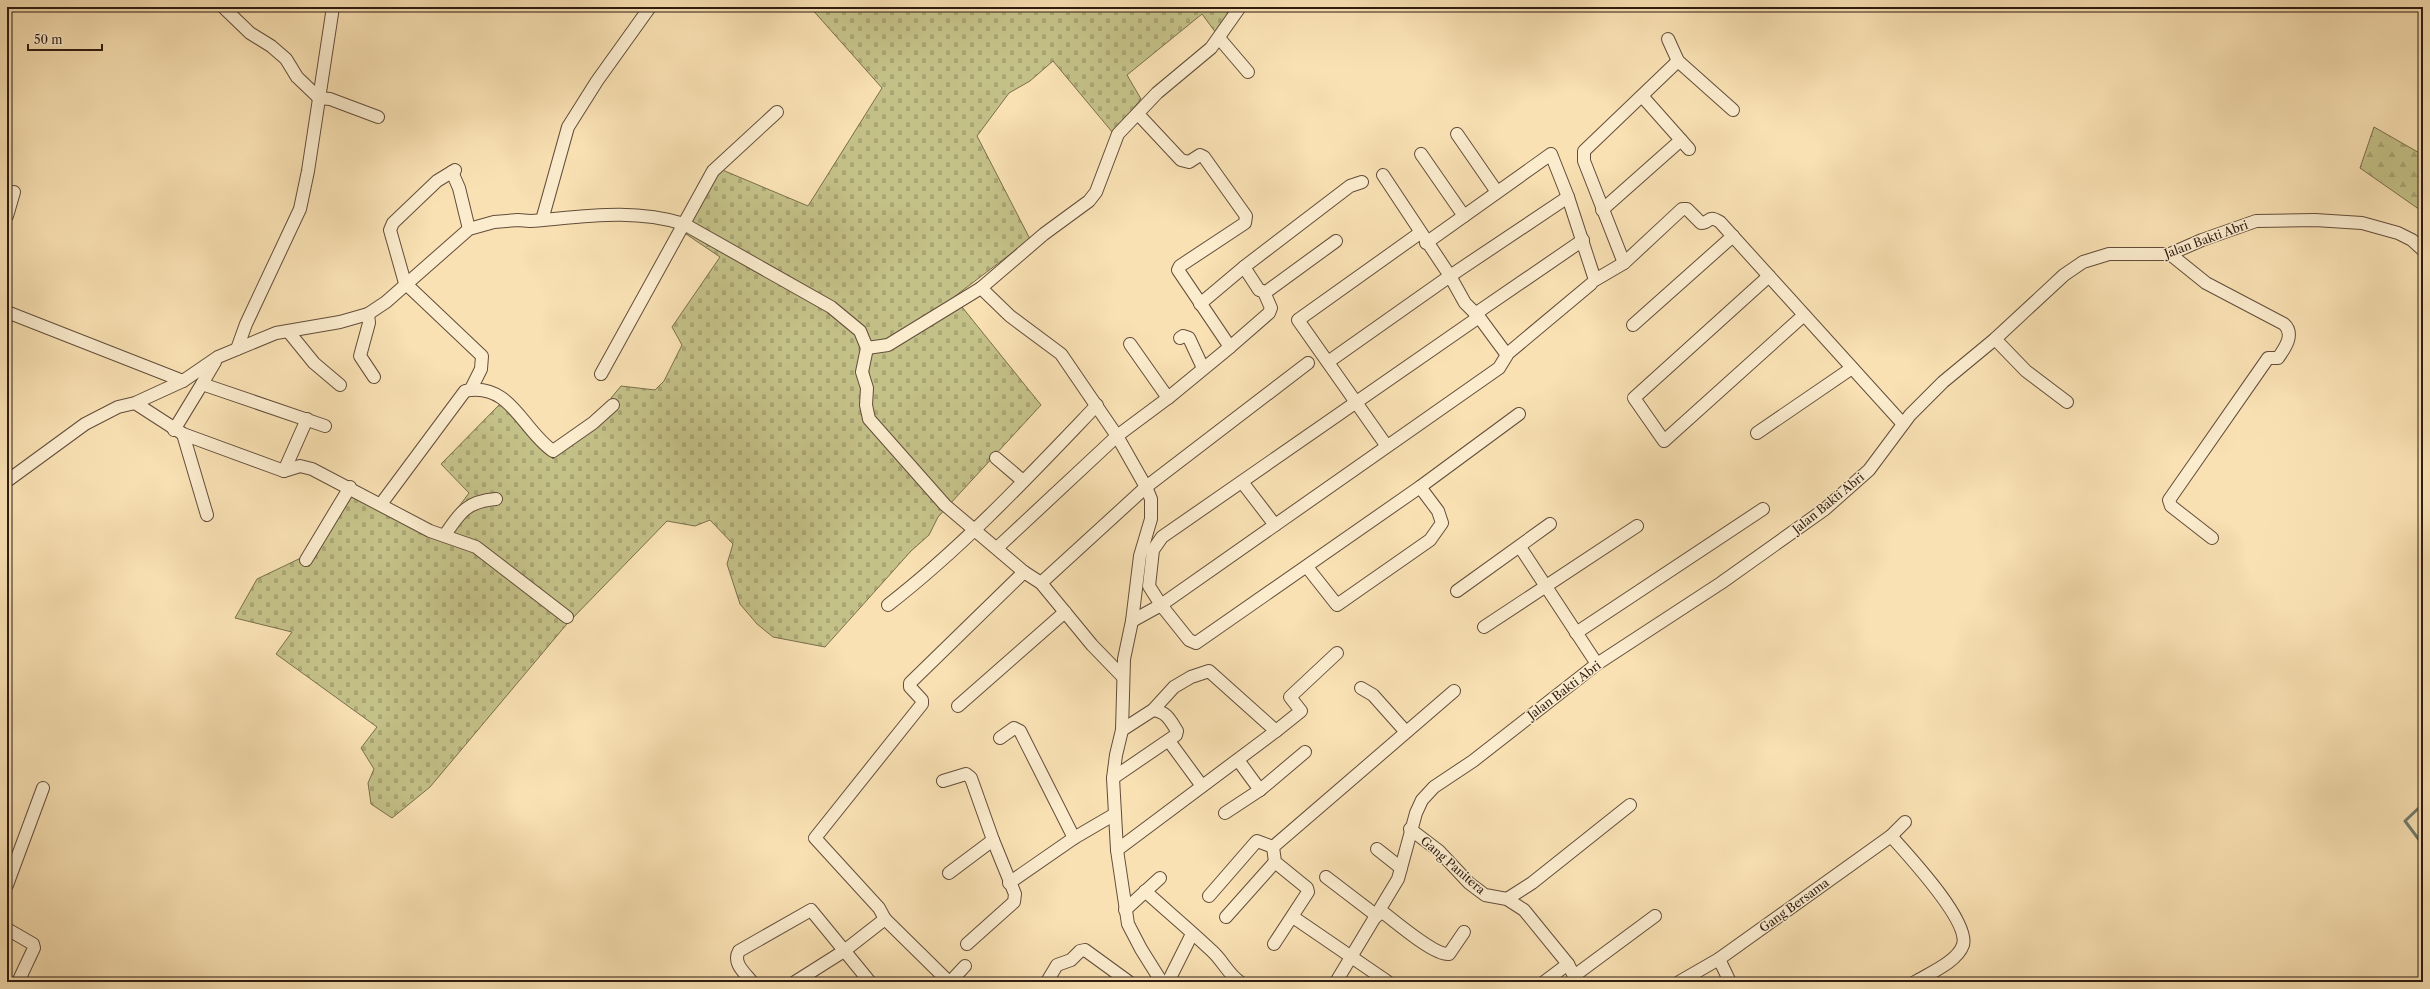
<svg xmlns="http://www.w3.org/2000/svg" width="2430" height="989" font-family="'Libre Caslon Text',serif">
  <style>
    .forest { fill: url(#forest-firs); stroke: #7a6e4c }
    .cemetery { fill: url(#cemetery-stones); stroke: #7a6e4c }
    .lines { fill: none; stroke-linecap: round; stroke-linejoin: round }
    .stream { stroke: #727d6d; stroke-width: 3 }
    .minor-casing { stroke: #624d3a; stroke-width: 14 }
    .minor { stroke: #fbecce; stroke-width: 12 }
    .labels { text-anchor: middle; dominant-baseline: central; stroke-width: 3; stroke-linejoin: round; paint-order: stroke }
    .street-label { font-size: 12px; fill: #2f1c11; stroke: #fbecce }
  </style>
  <defs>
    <pattern id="forest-firs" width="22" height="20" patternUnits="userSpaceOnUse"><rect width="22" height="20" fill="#c4c188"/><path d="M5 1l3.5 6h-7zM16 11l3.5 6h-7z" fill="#a9a574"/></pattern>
    <pattern id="cemetery-stones" width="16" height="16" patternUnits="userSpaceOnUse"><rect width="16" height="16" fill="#c4c188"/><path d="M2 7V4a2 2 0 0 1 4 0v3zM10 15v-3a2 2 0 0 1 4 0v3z" fill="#a9a574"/></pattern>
  </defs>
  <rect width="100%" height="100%" fill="#f9e1b3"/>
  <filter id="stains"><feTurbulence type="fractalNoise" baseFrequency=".005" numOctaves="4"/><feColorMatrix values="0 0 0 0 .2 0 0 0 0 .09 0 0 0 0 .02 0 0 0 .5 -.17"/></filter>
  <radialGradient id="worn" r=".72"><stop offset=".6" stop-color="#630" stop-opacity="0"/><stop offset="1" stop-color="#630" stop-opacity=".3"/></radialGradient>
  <!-- forest -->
  <polygon class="forest" points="2374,127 2423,155 2423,212 2360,168"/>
  <!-- cemetery -->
  <polygon class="cemetery" points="810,7 1233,7 1216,33 1202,14 1127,75 1141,99 1113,133 1053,61 1030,81 1009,93 977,136 1030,239 954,297 1041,405 938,517 929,535 911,551 825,647 773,637 757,624 740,604 727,564 733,544 710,520 695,526 667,521 566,625 430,787 392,818 371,804 368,783 374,769 361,748 377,727 276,654 292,632 235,618 257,579 305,556 352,493 439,533 469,493 441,464 501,403 553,459 616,405 611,398 621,386 655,390 664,381 682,345 672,327 720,257 683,232 720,169 808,206 882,88"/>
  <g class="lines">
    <!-- stream -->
    <polyline class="stream" points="2423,804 2405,821 2423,845"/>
    <defs>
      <g id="minor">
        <polyline points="223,7 250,33 271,46 286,59 297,77 319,98 330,99 378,117"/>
        <polyline points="1219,38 1248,72"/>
        <polyline points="1668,39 1678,61 1733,110"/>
        <polyline points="1642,96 1689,149"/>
        <polyline points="1457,134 1497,192"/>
        <polyline points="1421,154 1464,216"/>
        <polyline points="455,170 437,181 393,223 390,230 405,283 482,356 481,369 471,389"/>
        <polyline points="452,172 459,188 469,229"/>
        <polyline points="1602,210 1681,140"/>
        <polyline points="7,216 14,192"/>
        <polyline points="542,220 568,127 597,81 650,7"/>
        <path d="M1426,243L1551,154L1568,197L1595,280L1624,263L1682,209H1687L1701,223C1711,223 1707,214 1720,222L1903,424"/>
        <path d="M2170,254L2206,283L2284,324C2295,334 2285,348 2278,358H2268L2266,361L2169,500L2171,506L2212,538"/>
        <polyline points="1624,263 1584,161 1584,151 1678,61"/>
        <polyline points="1244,267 1259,290 1266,292 1336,241"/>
        <polyline points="1769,276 1634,398 1664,441 1804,315"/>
        <polyline points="981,288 1044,234 1089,201 1096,192 1118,134 1157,93 1211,48 1240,7"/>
        <polyline points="1200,304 1244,267 1350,186 1362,182"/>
        <polyline points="7,312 183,381"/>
        <polyline points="368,314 369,323 360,356 374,377"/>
        <polyline points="1475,314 1583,240"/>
        <polyline points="1479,317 1162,537 1153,550 1149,586 1161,605 1189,640 1196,643 1420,487 1519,414"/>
        <polyline points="1633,325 1733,236"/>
        <polyline points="288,331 314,363 340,385"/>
        <polyline points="1180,338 1183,336 1189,338 1203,368"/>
        <polyline points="1995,339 2026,371 2067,402"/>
        <polyline points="1130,344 1168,398"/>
        <polyline points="1230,347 1269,313 1271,308 1264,292"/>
        <polyline points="867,348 862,372 867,388 866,405 869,419 945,505 1024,572 1041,583 1092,645 1123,677"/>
        <polyline points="237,349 246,324 300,209 308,171 333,7"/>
        <polyline points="1506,355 1591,284"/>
        <polyline points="215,362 202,384 325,426"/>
        <polyline points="1328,362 1450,276 1568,197"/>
        <polyline points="601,374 713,171 777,112"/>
        <polyline points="135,403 183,434 284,471 300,466 312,469 430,531 476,547 567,617"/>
        <polyline points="174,430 202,384"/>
        <polyline points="1757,433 1852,368"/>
        <polyline points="183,434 207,515"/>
        <polyline points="1386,445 1298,320 1420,233"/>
        <polyline points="996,458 1023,481"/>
        <polyline points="284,471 307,419"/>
        <path d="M7,481L85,424L118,407L135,403L183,381L218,357L276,333L340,322L368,314L386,302L469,229L494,222L518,220L530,221C582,217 632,208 684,224L831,307L860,331L867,348L888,345L981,288L1010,316L1061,354L1117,436L1146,487L1151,499V519L1140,556L1132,621L1124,659L1122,730L1116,755L1113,778L1117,850L1128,924L1141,949L1161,981"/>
        <polyline points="1242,482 1275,525"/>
        <path d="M381,504L465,391C510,381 523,431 553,451L593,423L613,405"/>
        <path d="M445,535C460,512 468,501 496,499"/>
        <polyline points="1520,547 1597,664"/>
        <polyline points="997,548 1117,436 1168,398 1230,347 1178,270 1180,266 1245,223 1246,216 1204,157 1200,155 1189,162 1181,160 1138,114"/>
        <polyline points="306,560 350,487"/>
        <polyline points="1307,567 1337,605 1430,540 1442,523 1438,511 1420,487"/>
        <polyline points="1041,583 1146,487 1308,363"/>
        <polyline points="1457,591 1550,524"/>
        <path d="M888,605C964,546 1030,475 1097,405"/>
        <polyline points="1132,621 1161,605 1499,368 1507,355 1479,317 1465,303 1450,276 1383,175"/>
        <polyline points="1484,627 1637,526"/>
        <polyline points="1576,633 1763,509"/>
        <polyline points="1361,688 1373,695 1406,732"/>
        <polyline points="958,706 1065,612"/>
        <polyline points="1122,730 1153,710 1174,687 1191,677 1209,671 1276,731 1301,711 1290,697 1337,653"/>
        <polyline points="1000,738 1014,728 1020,731 1074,838"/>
        <polyline points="1169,741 1202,786"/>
        <polyline points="1238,760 1260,790"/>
        <path d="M1113,778L1176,735L1177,731C1170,720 1167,712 1153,710"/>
        <polyline points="943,781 966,774 971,778 993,840 1015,894 1014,902 967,944"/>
        <polyline points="1225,813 1260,790 1305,752"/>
        <polyline points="1410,829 1439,851 1469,883 1485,895 1507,899 1524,910 1568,964 1577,982"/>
        <path d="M1891,836C1907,854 1970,921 1963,945C1957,962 1930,973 1915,982"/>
        <polyline points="1377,849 1401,868"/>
        <polyline points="1117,850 1276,731"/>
        <polyline points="949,873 993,840"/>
        <polyline points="1326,877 1377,916"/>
        <polyline points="1009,883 1074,838 1115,814"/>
        <polyline points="7,885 43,788"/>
        <path d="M1145,891C1167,911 1190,930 1212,951C1223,961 1228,974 1240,982"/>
        <polyline points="1209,896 1255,843 1257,841 1273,847"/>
        <polyline points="1507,899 1532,883 1630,805"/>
        <polyline points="1125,910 1160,878"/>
        <path d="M1381,911C1394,920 1434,956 1449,954L1464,932"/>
        <polyline points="1226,917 1275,862"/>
        <polyline points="1293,917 1388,982"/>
        <polyline points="7,929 33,944 34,948 18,982"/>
        <polyline points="1274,944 1308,892 1307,888 1275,862 1273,847 1454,691"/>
        <polyline points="1719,959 1730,982"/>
        <polyline points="1574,976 1655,916"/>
        <polyline points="1048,980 1057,965 1071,960 1080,951 1085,950 1129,982"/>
        <polyline points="1169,980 1192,934"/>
        <path d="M752,982C745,973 732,963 739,951L811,910L870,982"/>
        <polyline points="795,982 844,951 885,919"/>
        <polyline points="949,982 885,919 879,908 815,838 922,704 922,700 910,687 910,683 1024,572"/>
        <polyline points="950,982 965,966"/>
        <polyline points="1336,982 1398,879 1416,813 1422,800 1434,787 1473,761 1597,664 1721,583 1825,509 1869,470 1910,415 1943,382 1995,339 2064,275 2083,262 2109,254 2170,254 2202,240 2256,221 2315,220 2362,223 2398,233 2412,240 2423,250"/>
        <polyline points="1544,982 1568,964"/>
        <polyline points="1679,982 1719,959 1891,836 1905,822"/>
      </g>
    </defs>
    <!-- minor casing -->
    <use href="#minor" class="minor-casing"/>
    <!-- minor -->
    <use href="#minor" class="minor"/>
  </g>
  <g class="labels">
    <!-- street labels -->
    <g class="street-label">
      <text transform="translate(2206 239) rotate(-20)">Jalan Bakti Abri</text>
      <text transform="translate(1828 503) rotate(-39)">Jalan Bakti Abri</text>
      <text transform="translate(1564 690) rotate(-37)">Jalan Bakti Abri</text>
      <text transform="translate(1453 865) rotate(41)">Gang Panitera</text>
      <text transform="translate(1794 905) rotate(-36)">Gang Bersama</text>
    </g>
  </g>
  <!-- margin -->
  <rect width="2430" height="989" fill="none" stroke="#f9e1b3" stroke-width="24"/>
  <rect x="8" y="8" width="2414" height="973" fill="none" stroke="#2f1c11" stroke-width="2"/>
  <rect x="12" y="12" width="2406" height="965" fill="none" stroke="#2f1c11"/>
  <!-- scale -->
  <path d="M28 44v6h74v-6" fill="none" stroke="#2f1c11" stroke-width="2"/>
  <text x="34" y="44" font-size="12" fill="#2f1c11" stroke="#fbecce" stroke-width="3" paint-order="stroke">50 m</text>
  <rect width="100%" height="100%" filter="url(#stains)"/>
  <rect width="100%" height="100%" fill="url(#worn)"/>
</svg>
